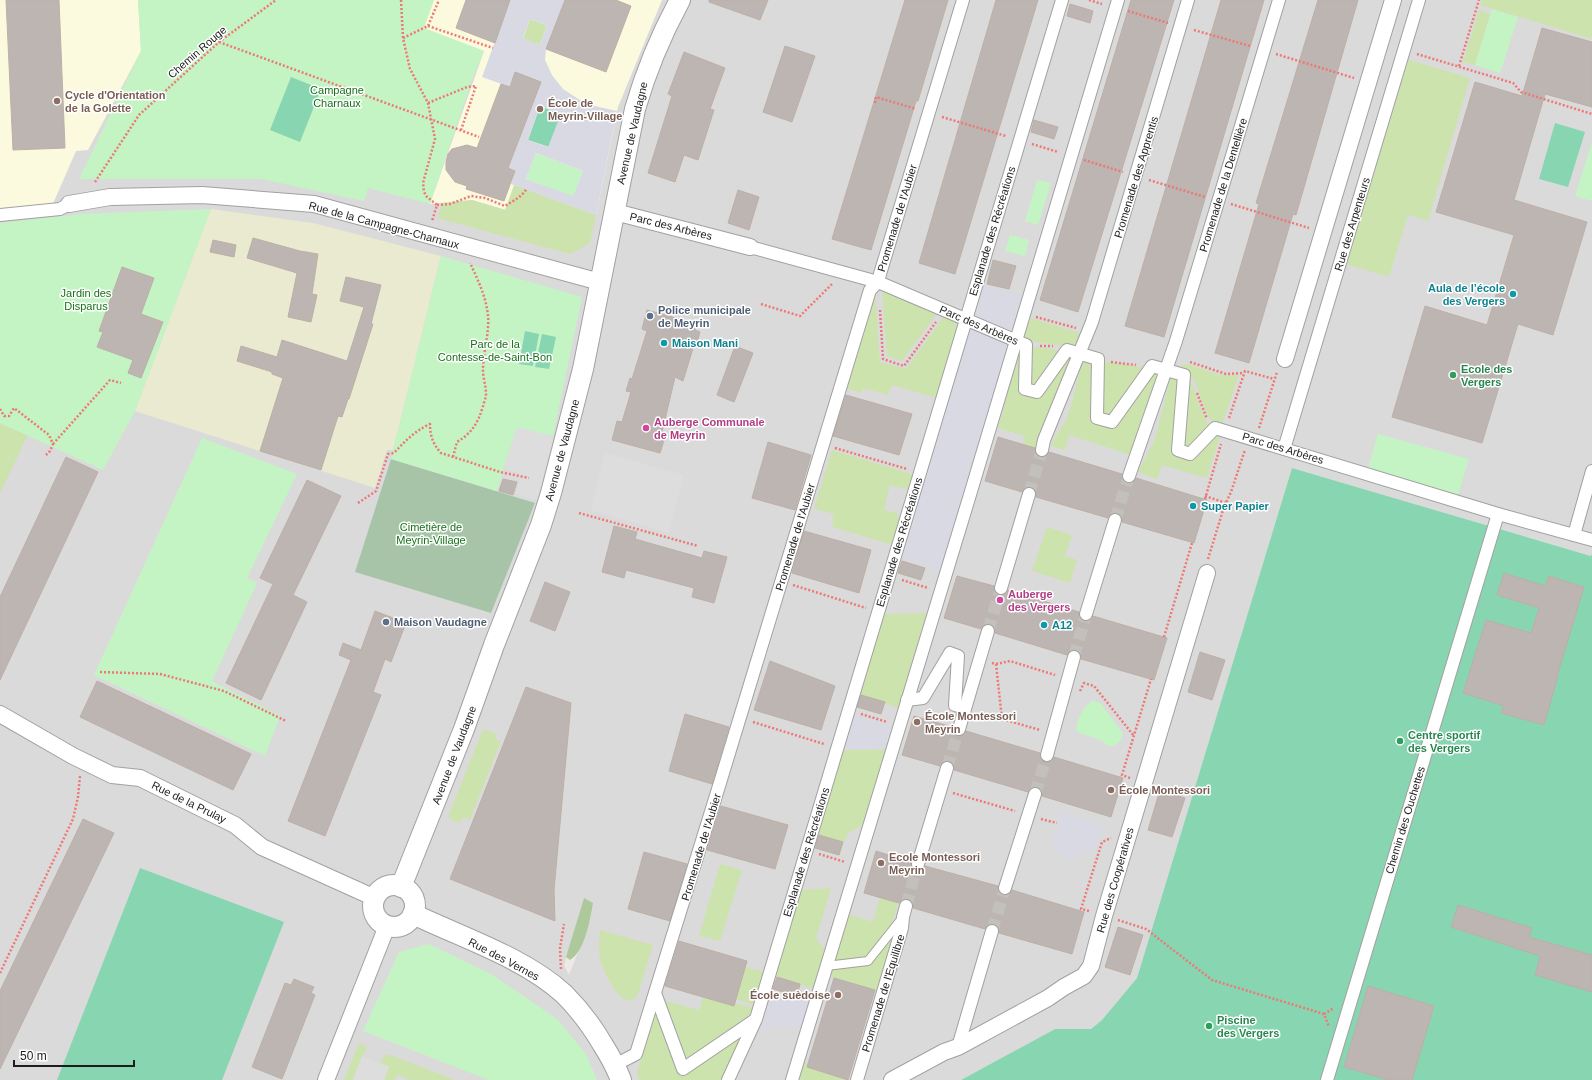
<svg xmlns="http://www.w3.org/2000/svg" width="1592" height="1080" font-family="Arial,sans-serif">
  <style>
    .residential { fill: #dbdada; fill-rule: evenodd }
    .education { fill: #fcfade }
    .farmland { fill: #eaead0 }
    .grass { fill: #cce3ae }
    .forest { fill: #adc99c }
    .cemetery { fill: #a7c4a9 }
    .park { fill: #c4f4c4 }
    .pitch { fill: #88d5b2 }
    .parking { fill: #ddd }
    .plaza { fill: #d8d9e3; fill-rule: evenodd }
    .building { fill: #bdb5b1; stroke: #bdafa7 }
    .lines { fill: none; stroke-linecap: round; stroke-linejoin: round }
    .pedestrian-tunnel { stroke: #c3c0bc; stroke-width: 12; stroke-dasharray: 12 6; stroke-linecap: butt }
    .service-casing { stroke: #a1a1a1; stroke-width: 10 }
    .pedestrian-casing { stroke: #a1a1a1; stroke-width: 14 }
    .minor-casing { stroke: #a1a1a1; stroke-width: 18 }
    .tertiary-casing { stroke: #a1a1a1; stroke-width: 22 }
    .path { stroke: #ed7875; stroke-width: 2.5; stroke-dasharray: 2 2; stroke-linecap: butt }
    .service { stroke: #fff; stroke-width: 8 }
    .pedestrian { stroke: #fff; stroke-width: 12 }
    .minor { stroke: #fff; stroke-width: 16 }
    .tertiary { stroke: #fff; stroke-width: 20 }
    .education-dot { fill: #8d6e63; stroke: #fff; stroke-width: 1.5 }
    .culture-dot { fill: #0f9aa8; stroke: #fff; stroke-width: 1.5 }
    .service-dot { fill: #5c6f8a; stroke: #fff; stroke-width: 1.5 }
    .leisure-dot { fill: #2e9e5b; stroke: #fff; stroke-width: 1.5 }
    .hotel-dot { fill: #d1479c; stroke: #fff; stroke-width: 1.5 }
    .labels { text-anchor: middle; dominant-baseline: central; stroke-width: 3; stroke-linejoin: round; paint-order: stroke }
    .street-label { font-size: 11px; fill: #1d1d1d; stroke: #fff }
    .park-label { font-size: 11px; fill: #157116; stroke: #fff }
    .education-label { font-size: 11px; font-weight: bold; fill: #785e54; stroke: #fff; text-anchor: start }
    .culture-label { font-size: 11px; font-weight: bold; fill: #0d838f; stroke: #fff; text-anchor: start }
    .service-label { font-size: 11px; font-weight: bold; fill: #4e5e75; stroke: #fff; text-anchor: start }
    .leisure-label { font-size: 11px; font-weight: bold; fill: #27864d; stroke: #fff; text-anchor: start }
    .hotel-label { font-size: 11px; font-weight: bold; fill: #b23c85; stroke: #fff; text-anchor: start }
  </style>
  <rect width="100%" height="100%" fill="#ede9e4"/>
  <!-- residential -->
  <path class="residential" d="M0,0H1592V556L1292,468L1137,978L1102,1020L1091,1029H1055L961,1080H0ZM392,459L497,491L535,504L531,513ZM584,898L588,927L569,975L564,965Z"/>
  <!-- education -->
  <g class="education">
    <polygon points="0,0 138,0 141,51 88,150 76,151 52,206 0,208"/>
    <polygon points="434,0 662,0 618,107 596,215 515,185 506,210 472,200 430,204 484,51 423,28"/>
  </g>
  <!-- farmland -->
  <polygon class="farmland" points="211,209 313,223 441,256 393,450 387,450 375,488 135,411"/>
  <!-- grass -->
  <g class="grass">
    <polygon points="1482,0 1592,0 1592,39 1480,5"/>
    <polygon points="1479,10 1490,14 1475,65 1463,62"/>
    <polygon points="530,19 547,25 540,45 523,39"/>
    <polygon points="1406,59 1470,78 1428,221 1408,215 1389,277 1345,264"/>
    <polygon points="514,185 596,215 590,243 570,254 437,218 443,203 472,200 505,210"/>
    <polygon points="882,288 938,312 902,361 887,356"/>
    <polygon points="875,291 880,362 906,369 945,315 961,321 938,396 933,397 892,385 888,395 863,388 862,393 843,387"/>
    <path d="M1027,317L1083,334L1077,349C1058,343 1039,345 1021,338Z"/>
    <polygon points="1018,346 1023,348 1020,390 1038,396 1067,354 1074,356 1038,448 1023,444 1025,436 998,428 1005,404 1001,403"/>
    <polygon points="1030,347 1049,348 1060,351 1035,387 1028,385"/>
    <polygon points="1083,358 1095,361 1093,420 1114,427 1154,370 1160,373 1131,455 1069,435 1065,450 1050,446 1066,420 1071,406"/>
    <polygon points="1102,361 1147,368 1111,417 1101,414"/>
    <polygon points="1188,364 1220,375 1239,375 1222,425 1214,423 1207,415 1195,382 1189,374 1178,370 1182,365"/>
    <polygon points="1171,376 1180,378 1173,452 1191,457 1216,432 1221,433 1207,478 1162,465 1157,479 1138,472 1155,439"/>
    <polygon points="1189,379 1193,386 1200,407 1210,428 1189,449 1182,447"/>
    <polygon points="0,423 28,435 0,493"/>
    <polygon points="832,450 915,475 912,484 906,489 890,485 884,510 897,513 900,522 893,545 832,527 834,514 814,509"/>
    <polygon points="1047,527 1072,535 1065,556 1077,560 1070,583 1032,571"/>
    <polygon points="929,613 899,708 857,695 882,614"/>
    <polygon points="483,729 497,734 495,739 501,741 470,820 463,817 461,822 459,823 448,817"/>
    <polygon points="888,749 865,824 848,833 845,842 815,834 841,750"/>
    <polygon points="720,864 742,870 720,941 699,936"/>
    <polygon points="831,888 816,938 826,951 815,989 773,976 799,890"/>
    <polygon points="880,898 899,903 891,926 898,929 880,992 828,976 847,914 873,922"/>
    <path d="M600,930L653,945L638,994C624,1018 603,971 600,959C598,950 599,939 600,930Z"/>
    <polygon points="745,967 765,972 755,1005 735,999"/>
    <polygon points="703,997 733,1006 734,1003 754,1008 724,1080 639,1080 637,1073 656,1002 662,1000 699,1010"/>
    <polygon points="360,1043 367,1047 366,1052 362,1056 353,1080 344,1080 358,1045"/>
    <polygon points="385,1055 391,1055 455,1080 410,1080 397,1075 395,1080 384,1080 389,1067 380,1063"/>
    <polygon points="802,1061 808,1063 807,1067 848,1080 797,1080"/>
  </g>
  <!-- forest -->
  <path class="forest" d="M584,898L593,903C590,920 585,951 570,960L566,957Z"/>
  <!-- cemetery -->
  <polygon class="cemetery" points="391,459 535,503 491,613 355,572"/>
  <!-- park -->
  <g class="park">
    <polygon points="138,0 434,0 424,28 484,51 472,80 430,204 368,188 364,201 262,179 79,179 141,51"/>
    <polygon points="1492,9 1518,17 1500,73 1475,65"/>
    <polygon points="1592,142 1592,201 1575,196"/>
    <polygon points="536,153 583,171 573,197 526,179"/>
    <polygon points="1037,180 1051,183 1038,225 1025,221"/>
    <polygon points="211,209 135,411 103,470 0,423 0,223 82,214"/>
    <polygon points="1010,235 1029,240 1025,256 1005,251"/>
    <polygon points="441,256 582,297 553,436 517,428 497,491 391,459"/>
    <polygon points="1378,434 1469,459 1458,495 1368,469"/>
    <polygon points="202,438 297,474 247,578 257,583 212,681 280,716 265,756 94,675"/>
    <path d="M1092,701L1098,702L1102,705L1123,734L1120,741L1114,746H1108L1100,740L1077,732C1074,722 1084,706 1092,701Z"/>
    <polygon points="429,944 491,974 557,1019 586,1054 597,1080 489,1080 363,1031 399,952"/>
  </g>
  <!-- pitch -->
  <g class="pitch">
    <polygon points="291,77 321,89 300,142 270,130"/>
    <polygon points="540,106 561,114 549,147 528,140"/>
    <polygon points="1555,123 1585,132 1568,187 1539,179"/>
    <polygon points="525,331 539,334 533,366 519,364"/>
    <polygon points="542,334 556,337 549,369 535,367"/>
    <polygon points="1292,468 1591,556 1592,554 1592,1080 961,1080 1055,1029 1091,1029 1102,1020 1137,978"/>
    <polygon points="140,868 284,922 222,1080 57,1080"/>
  </g>
  <!-- parking -->
  <g class="parking">
    <polygon points="517,427 553,436 537,501 516,493 521,474 503,469"/>
    <polygon points="605,453 684,475 669,533 591,510"/>
    <polygon points="362,1056 389,1067 384,1080 353,1080"/>
  </g>
  <!-- plaza -->
  <g class="plaza">
    <path d="M510,0H565L546,49L545,60L552,75L563,89L586,104L617,111L596,215L511,184L515,171L508,168L540,82L515,72L510,87L482,77ZM530,19L547,25L540,45L523,38ZM540,106L561,114L548,147L528,140ZM536,153L583,171L573,196L526,179Z"/>
    <polygon points="981,284 1023,296 1012,334 972,316"/>
    <polygon points="969,326 1010,343 942,571 900,558"/>
    <polygon points="851,714 894,727 888,749 841,750"/>
    <polygon points="1061,812 1103,826 1096,848 1066,861 1051,844"/>
    <polygon points="770,991 811,1003 804,1026 757,1028"/>
  </g>
  <!-- building -->
  <g class="building">
    <polygon points="6,0 59,0 65,148 13,150"/>
    <polygon points="466,0 510,0 495,43 456,28"/>
    <polygon points="565,0 616,0 631,6 606,72 546,49"/>
    <polygon points="709,0 768,0 760,20 709,2"/>
    <polygon points="905,0 948,0 918,101 916,101 871,250 832,239"/>
    <polygon points="996,0 1038,0 955,274 919,263"/>
    <polygon points="1131,0 1174,0 1078,312 1040,300"/>
    <polygon points="1221,0 1264,0 1164,337 1125,326"/>
    <polygon points="1318,0 1358,0 1296,215 1293,214 1249,363 1215,353 1259,204 1256,203"/>
    <polygon points="1070,4 1093,11 1090,23 1067,16"/>
    <polygon points="1542,28 1592,42 1592,107 1545,94 1514,200 1587,222 1553,335 1518,324 1482,443 1392,417 1425,306 1487,325 1514,235 1436,212 1475,82 1522,96"/>
    <polygon points="785,46 815,56 792,122 763,112"/>
    <polygon points="684,52 725,68 710,109 714,110 698,160 684,155 675,182 648,173 672,96 668,94"/>
    <polygon points="515,72 541,82 508,168 515,171 504,201 466,189 467,186 455,182 446,170 446,162 448,154 452,149 467,145 477,148 501,84 510,87"/>
    <polygon points="1034,120 1058,127 1054,139 1031,132"/>
    <polygon points="738,190 759,197 749,230 728,223"/>
    <polygon points="253,238 300,251 318,254 312,294 317,295 311,322 288,317 297,273 247,258"/>
    <polygon points="213,240 236,245 234,257 210,252"/>
    <polygon points="993,260 1016,266 1009,289 987,284"/>
    <polygon points="122,267 154,278 141,314 163,322 141,378 128,373 133,360 97,347 103,332 99,331"/>
    <polygon points="346,277 381,285 371,324 373,324 349,399 348,399 342,417 338,416 321,470 260,451 283,378 272,374 272,372 237,361 241,346 277,357 282,340 347,361 364,307 340,301"/>
    <polygon points="647,310 697,324 695,330 700,332 696,346 694,345 683,381 675,377 662,432 666,434 660,453 612,440 617,421 622,422 631,392 626,391 630,378 632,379 647,331 642,329"/>
    <polygon points="735,346 753,353 734,402 717,395"/>
    <polygon points="846,395 912,414 899,455 833,436"/>
    <polygon points="998,437 1035,448 1035,453 1040,457 1045,457 1049,452 1122,474 1123,481 1127,483 1134,482 1136,478 1207,500 1194,543 1122,522 1121,515 1117,513 1110,514 1108,518 1036,497 1036,492 1032,487 1024,488 1022,492 985,481"/>
    <polygon points="768,442 811,455 795,510 752,498"/>
    <polygon points="66,457 98,472 0,680 0,597"/>
    <polygon points="503,479 517,482 513,495 499,491"/>
    <polygon points="307,480 341,496 293,595 307,602 261,700 226,683 273,584 260,578"/>
    <polygon points="614,526 637,532 635,539 702,558 704,551 727,557 714,603 692,597 694,588 626,570 624,578 602,572"/>
    <polygon points="804,531 871,550 859,593 792,573"/>
    <polygon points="902,561 925,568 921,580 898,573"/>
    <polygon points="1504,573 1545,586 1549,576 1584,587 1557,676 1558,676 1544,725 1501,713 1504,706 1463,693 1486,620 1531,633 1539,608 1497,595"/>
    <polygon points="957,576 994,586 994,590 998,595 1003,595 1008,590 1079,612 1080,619 1084,621 1091,620 1093,616 1167,638 1154,680 1081,659 1081,655 1076,650 1072,650 1067,655 995,633 995,629 990,624 986,624 981,629 944,618"/>
    <polygon points="545,582 570,592 555,631 530,621"/>
    <polygon points="375,611 406,623 391,662 385,659 373,692 381,695 325,836 288,821 351,660 339,655 343,643 361,650"/>
    <polygon points="1200,652 1225,660 1212,700 1188,692"/>
    <polygon points="770,661 835,686 821,730 754,710"/>
    <polygon points="97,681 251,754 233,790 80,717"/>
    <polygon points="526,687 571,703 554,890 555,921 450,879"/>
    <polygon points="861,695 885,702 881,714 857,707"/>
    <polygon points="685,714 729,727 712,784 669,771"/>
    <polygon points="914,716 952,727 952,731 957,736 961,736 966,731 1040,753 1040,757 1045,762 1049,762 1054,757 1123,778 1111,817 1042,796 1041,789 1037,787 1030,788 1028,792 954,770 954,766 950,761 945,761 940,766 902,755"/>
    <polygon points="1160,790 1185,798 1172,837 1148,830"/>
    <polygon points="721,806 788,825 775,869 707,850"/>
    <polygon points="83,819 114,833 0,1069 0,991"/>
    <polygon points="819,835 843,842 839,855 815,848"/>
    <polygon points="876,851 911,862 912,869 916,871 923,870 925,866 998,886 999,893 1003,895 1010,894 1012,890 1084,912 1072,954 999,933 998,926 994,924 987,925 985,929 913,908 913,904 908,899 904,899 899,903 864,893"/>
    <polygon points="644,852 687,864 670,921 628,909"/>
    <polygon points="1458,905 1532,928 1529,937 1592,955 1592,992 1535,975 1540,956 1451,927"/>
    <polygon points="1118,927 1143,935 1130,975 1105,967"/>
    <polygon points="679,941 747,961 734,1006 665,986"/>
    <polygon points="777,977 800,984 797,996 773,989"/>
    <polygon points="834,978 875,990 848,1080 807,1067"/>
    <polygon points="294,979 314,987 311,993 315,995 282,1079 252,1067 285,983 291,985"/>
    <polygon points="1368,986 1434,1006 1412,1080 1388,1080 1344,1067"/>
  </g>
  <g class="lines">
    <!-- pedestrian-tunnel -->
    <g class="pedestrian-tunnel">
      <polyline points="1029,494 1042,450"/>
      <polyline points="1115,520 1129,476"/>
      <polyline points="988,631 1001,588"/>
      <polyline points="1074,657 1086,614"/>
      <polyline points="947,768 959,729"/>
      <polyline points="1035,794 1047,755"/>
      <polyline points="906,906 918,864"/>
      <polyline points="992,931 1005,888"/>
    </g>
    <defs>
      <polyline id="service" points="826,966 868,961 903,917"/>
      <g id="pedestrian">
        <polyline points="0,215 60,209 69,204"/>
        <polyline points="750,247 878,282 1026,345 1025,389 1037,392 1067,350 1098,359 1097,418 1112,422 1152,366 1184,375 1178,450 1190,454 1215,428 1498,514 1592,540"/>
        <polyline points="1284,449 1419,0"/>
        <polyline points="1042,450 1044,440 1092,322 1188,0"/>
        <polyline points="1129,476 1176,341 1279,0"/>
        <polyline points="1574,535 1592,471"/>
        <polyline points="1001,588 1029,494"/>
        <polyline points="1086,614 1115,520"/>
        <polyline points="907,700 923,698 950,653 958,656 955,705 965,708"/>
        <polyline points="959,729 988,631"/>
        <polyline points="1047,755 1074,657"/>
        <polyline points="918,864 947,768"/>
        <polyline points="1005,888 1035,794"/>
        <polyline points="655,993 683,1069 755,1020"/>
        <polyline points="958,1047 992,931"/>
        <path d="M615,1065L636,1054C716,800 792,544 870,290L878,282L880,274L963,0"/>
        <polyline points="728,1080 756,1019 1062,0"/>
        <polyline points="792,1080 969,498 1118,0"/>
        <polyline points="857,1080 902,928 903,917 906,906"/>
        <polyline points="1327,1080 1498,514"/>
      </g>
      <g id="minor">
        <polyline points="69,204 110,197 202,195 314,204 600,282"/>
        <polyline points="615,212 750,247"/>
        <polyline points="1285,359 1393,0"/>
        <polyline points="0,714 73,756 112,775 140,778 235,825 262,847 375,898"/>
        <polyline points="326,1080 387,926"/>
        <polyline points="892,1080 944,1052 958,1047 1048,998 1064,987 1084,976 1091,966 1104,916 1207,573"/>
      </g>
      <g id="tertiary">
        <circle cx="394" cy="906" r="21"/>
        <path d="M401,887L464,729L494,645L541,525L551,493L583,369L635,109C646,71 661,35 680,0"/>
        <path d="M413,914C461,937 525,958 564,994C579,1009 592,1026 603,1045C610,1056 616,1067 621,1080"/>
      </g>
    </defs>
    <!-- service casing -->
    <use href="#service" class="service-casing"/>
    <!-- pedestrian casing -->
    <use href="#pedestrian" class="pedestrian-casing"/>
    <!-- minor casing -->
    <use href="#minor" class="minor-casing"/>
    <!-- tertiary casing -->
    <use href="#tertiary" class="tertiary-casing"/>
    <!-- path -->
    <g class="path">
      <polyline points="401,0 403,38 410,69 428,103 435,139 423,183 424,192 427,197 437,205 432,221"/>
      <polyline points="1089,0 1102,4"/>
      <polyline points="1128,11 1168,23"/>
      <polyline points="428,26 493,48"/>
      <polyline points="1194,30 1250,46"/>
      <polyline points="403,38 428,26 439,0"/>
      <polyline points="219,42 479,137"/>
      <polyline points="1276,54 1354,78"/>
      <polyline points="1417,54 1513,83 1521,92 1592,114"/>
      <polyline points="1459,66 1479,0"/>
      <polyline points="428,103 467,87 476,86 461,130"/>
      <polyline points="875,103 876,97 916,109"/>
      <polyline points="942,117 1006,136"/>
      <polyline points="1032,144 1058,152"/>
      <polyline points="1084,160 1123,172"/>
      <polyline points="1149,180 1205,197"/>
      <polyline points="95,182 139,115 219,42 276,0"/>
      <polyline points="1231,204 1309,228"/>
      <path d="M437,205L450,204L471,196L485,198L505,206C513,201 522,197 527,188"/>
      <polyline points="761,304 800,316 832,284"/>
      <polyline points="880,310 883,359 904,366 936,322"/>
      <polyline points="1036,317 1076,328"/>
      <polyline points="1040,346 1053,346"/>
      <polyline points="1111,362 1136,365"/>
      <polyline points="1190,362 1226,374 1244,373"/>
      <polyline points="1197,393 1207,419"/>
      <polyline points="0,409 4,416 9,416 14,408 49,435 53,444 50,451 46,455"/>
      <polyline points="1229,418 1245,371 1274,379"/>
      <polyline points="1259,428 1277,372"/>
      <polyline points="53,444 110,380 121,383"/>
      <polyline points="835,448 907,469"/>
      <path d="M453,457L457,442C472,433 478,423 483,406C484,402 486,398 486,394C486,386 483,378 483,370C483,355 487,342 488,327C490,305 479,282 470,263"/>
      <polyline points="1205,496 1250,511"/>
      <polyline points="1205,499 1221,444"/>
      <path d="M358,503L376,491L388,454L394,453C405,441 415,431 430,424C430,436 433,444 441,453L500,472L529,478"/>
      <polyline points="579,513 698,546"/>
      <polyline points="1208,559 1224,507 1231,492 1245,450"/>
      <polyline points="902,580 928,588"/>
      <polyline points="793,585 866,608"/>
      <polyline points="1164,637 1192,543"/>
      <polyline points="992,663 996,664 1002,719 1040,730"/>
      <polyline points="996,664 1010,661 1055,675"/>
      <polyline points="100,672 160,674 224,691 286,721"/>
      <polyline points="1080,691 1084,683 1094,686 1134,736"/>
      <polyline points="861,714 887,722"/>
      <polyline points="753,722 824,744"/>
      <polyline points="1130,778 1122,775 1151,679"/>
      <polyline points="953,793 1015,811"/>
      <polyline points="1041,819 1057,823"/>
      <polyline points="819,854 845,862"/>
      <polyline points="1089,911 1081,909 1102,842 1111,838"/>
      <polyline points="1118,920 1146,929 1212,980 1324,1014 1329,1027"/>
      <polyline points="561,969 560,948 564,924"/>
      <polyline points="0,973 73,819 78,797 80,776"/>
      <polyline points="1324,1014 1334,1008"/>
    </g>
    <!-- service -->
    <use href="#service" class="service"/>
    <!-- pedestrian -->
    <use href="#pedestrian" class="pedestrian"/>
    <!-- minor -->
    <use href="#minor" class="minor"/>
    <!-- tertiary -->
    <use href="#tertiary" class="tertiary"/>
  </g>
  <!-- markers -->
  <g class="education-dot">
    <circle cx="57" cy="101" r="4"/>
    <circle cx="540" cy="109" r="4"/>
    <circle cx="917" cy="722" r="4"/>
    <circle cx="1111" cy="790" r="4"/>
    <circle cx="881" cy="863" r="4"/>
    <circle cx="838" cy="995" r="4"/>
  </g>
  <g class="culture-dot">
    <circle cx="1513" cy="294" r="4"/>
    <circle cx="664" cy="343" r="4"/>
    <circle cx="1193" cy="506" r="4"/>
    <circle cx="1044" cy="625" r="4"/>
  </g>
  <g class="service-dot">
    <circle cx="650" cy="316" r="4"/>
    <circle cx="386" cy="622" r="4"/>
  </g>
  <g class="leisure-dot">
    <circle cx="1453" cy="375" r="4"/>
    <circle cx="1400" cy="741" r="4"/>
    <circle cx="1209" cy="1026" r="4"/>
  </g>
  <g class="hotel-dot">
    <circle cx="646" cy="428" r="4"/>
    <circle cx="1000" cy="600" r="4"/>
  </g>
  <g class="labels">
    <!-- street labels -->
    <g class="street-label">
      <text transform="translate(197 52) rotate(-41)">Chemin Rouge</text>
      <text transform="translate(632 133) rotate(-77)">Avenue de Vaudagne</text>
      <text transform="translate(1136 177) rotate(-73)">Promenade des Apprentis</text>
      <text transform="translate(1223 185) rotate(-73)">Promenade de la Dentellière</text>
      <text transform="translate(897 218) rotate(-73)">Promenade de l'Aubier</text>
      <text transform="translate(1352 224) rotate(-73)">Rue des Arpenteurs</text>
      <text transform="translate(384 225) rotate(15)">Rue de la Campagne-Charnaux</text>
      <text transform="translate(671 226) rotate(14)">Parc des Arbères</text>
      <text transform="translate(992 231) rotate(-73)">Esplanade des Récréations</text>
      <text transform="translate(979 325) rotate(23)">Parc des Arbères</text>
      <text transform="translate(1283 448) rotate(17)">Parc des Arbères</text>
      <text transform="translate(562 450) rotate(-75)">Avenue de Vaudagne</text>
      <text transform="translate(795 537) rotate(-73)">Promenade de l'Aubier</text>
      <text transform="translate(899 542) rotate(-73)">Esplanade des Récréations</text>
      <text transform="translate(454 755) rotate(-69)">Avenue de Vaudagne</text>
      <text transform="translate(189 802) rotate(26)">Rue de la Prulay</text>
      <text transform="translate(1405 820) rotate(-73)">Chemin des Ouchettes</text>
      <text transform="translate(701 847) rotate(-73)">Promenade de l'Aubier</text>
      <text transform="translate(806 852) rotate(-73)">Esplanade des Récréations</text>
      <text transform="translate(1115 880) rotate(-74)">Rue des Coopératives</text>
      <text transform="translate(504 959) rotate(28)">Rue des Vernes</text>
      <text transform="translate(883 993) rotate(-73)">Promenade de l'Equilibre</text>
    </g>
    <!-- park labels -->
    <g class="park-label">
      <text x="337" y="90">Campagne<tspan x="337" dy="13">Charnaux</tspan></text>
      <text x="86" y="293">Jardin des<tspan x="86" dy="13">Disparus</tspan></text>
      <text x="495" y="344">Parc de la<tspan x="495" dy="13">Contesse-de-Saint-Bon</tspan></text>
      <text x="431" y="527">Cimetière de<tspan x="431" dy="13">Meyrin-Village</tspan></text>
    </g>
    <!-- education labels -->
    <g class="education-label">
      <text x="65" y="95">Cycle d'Orientation<tspan x="65" dy="13">de la Golette</tspan></text>
      <text x="548" y="103">École de<tspan x="548" dy="13">Meyrin-Village</tspan></text>
      <text x="925" y="716">École Montessori<tspan x="925" dy="13">Meyrin</tspan></text>
      <text x="1119" y="790">École Montessori</text>
      <text x="889" y="857">Ecole Montessori<tspan x="889" dy="13">Meyrin</tspan></text>
      <text x="830" y="995" text-anchor="end">École suèdoise</text>
    </g>
    <!-- culture labels -->
    <g class="culture-label">
      <text x="1505" y="288" text-anchor="end">Aula de l’école<tspan x="1505" dy="13">des Vergers</tspan></text>
      <text x="672" y="343">Maison Mani</text>
      <text x="1201" y="506">Super Papier</text>
      <text x="1052" y="625">A12</text>
    </g>
    <!-- service labels -->
    <g class="service-label">
      <text x="658" y="310">Police municipale<tspan x="658" dy="13">de Meyrin</tspan></text>
      <text x="394" y="622">Maison Vaudagne</text>
    </g>
    <!-- leisure labels -->
    <g class="leisure-label">
      <text x="1461" y="369">Ecole des<tspan x="1461" dy="13">Vergers</tspan></text>
      <text x="1408" y="735">Centre sportif<tspan x="1408" dy="13">des Vergers</tspan></text>
      <text x="1217" y="1020">Piscine<tspan x="1217" dy="13">des Vergers</tspan></text>
    </g>
    <!-- hotel labels -->
    <g class="hotel-label">
      <text x="654" y="422">Auberge Communale<tspan x="654" dy="13">de Meyrin</tspan></text>
      <text x="1008" y="594">Auberge<tspan x="1008" dy="13">des Vergers</tspan></text>
    </g>
  </g>
  <!-- scale -->
  <path d="M14 1060v6h120v-6" fill="none" stroke="#1d1d1d" stroke-width="2"/>
  <text x="20" y="1060" font-size="12" fill="#1d1d1d" stroke="#ffffff" stroke-width="3" paint-order="stroke">50 m</text>
</svg>
